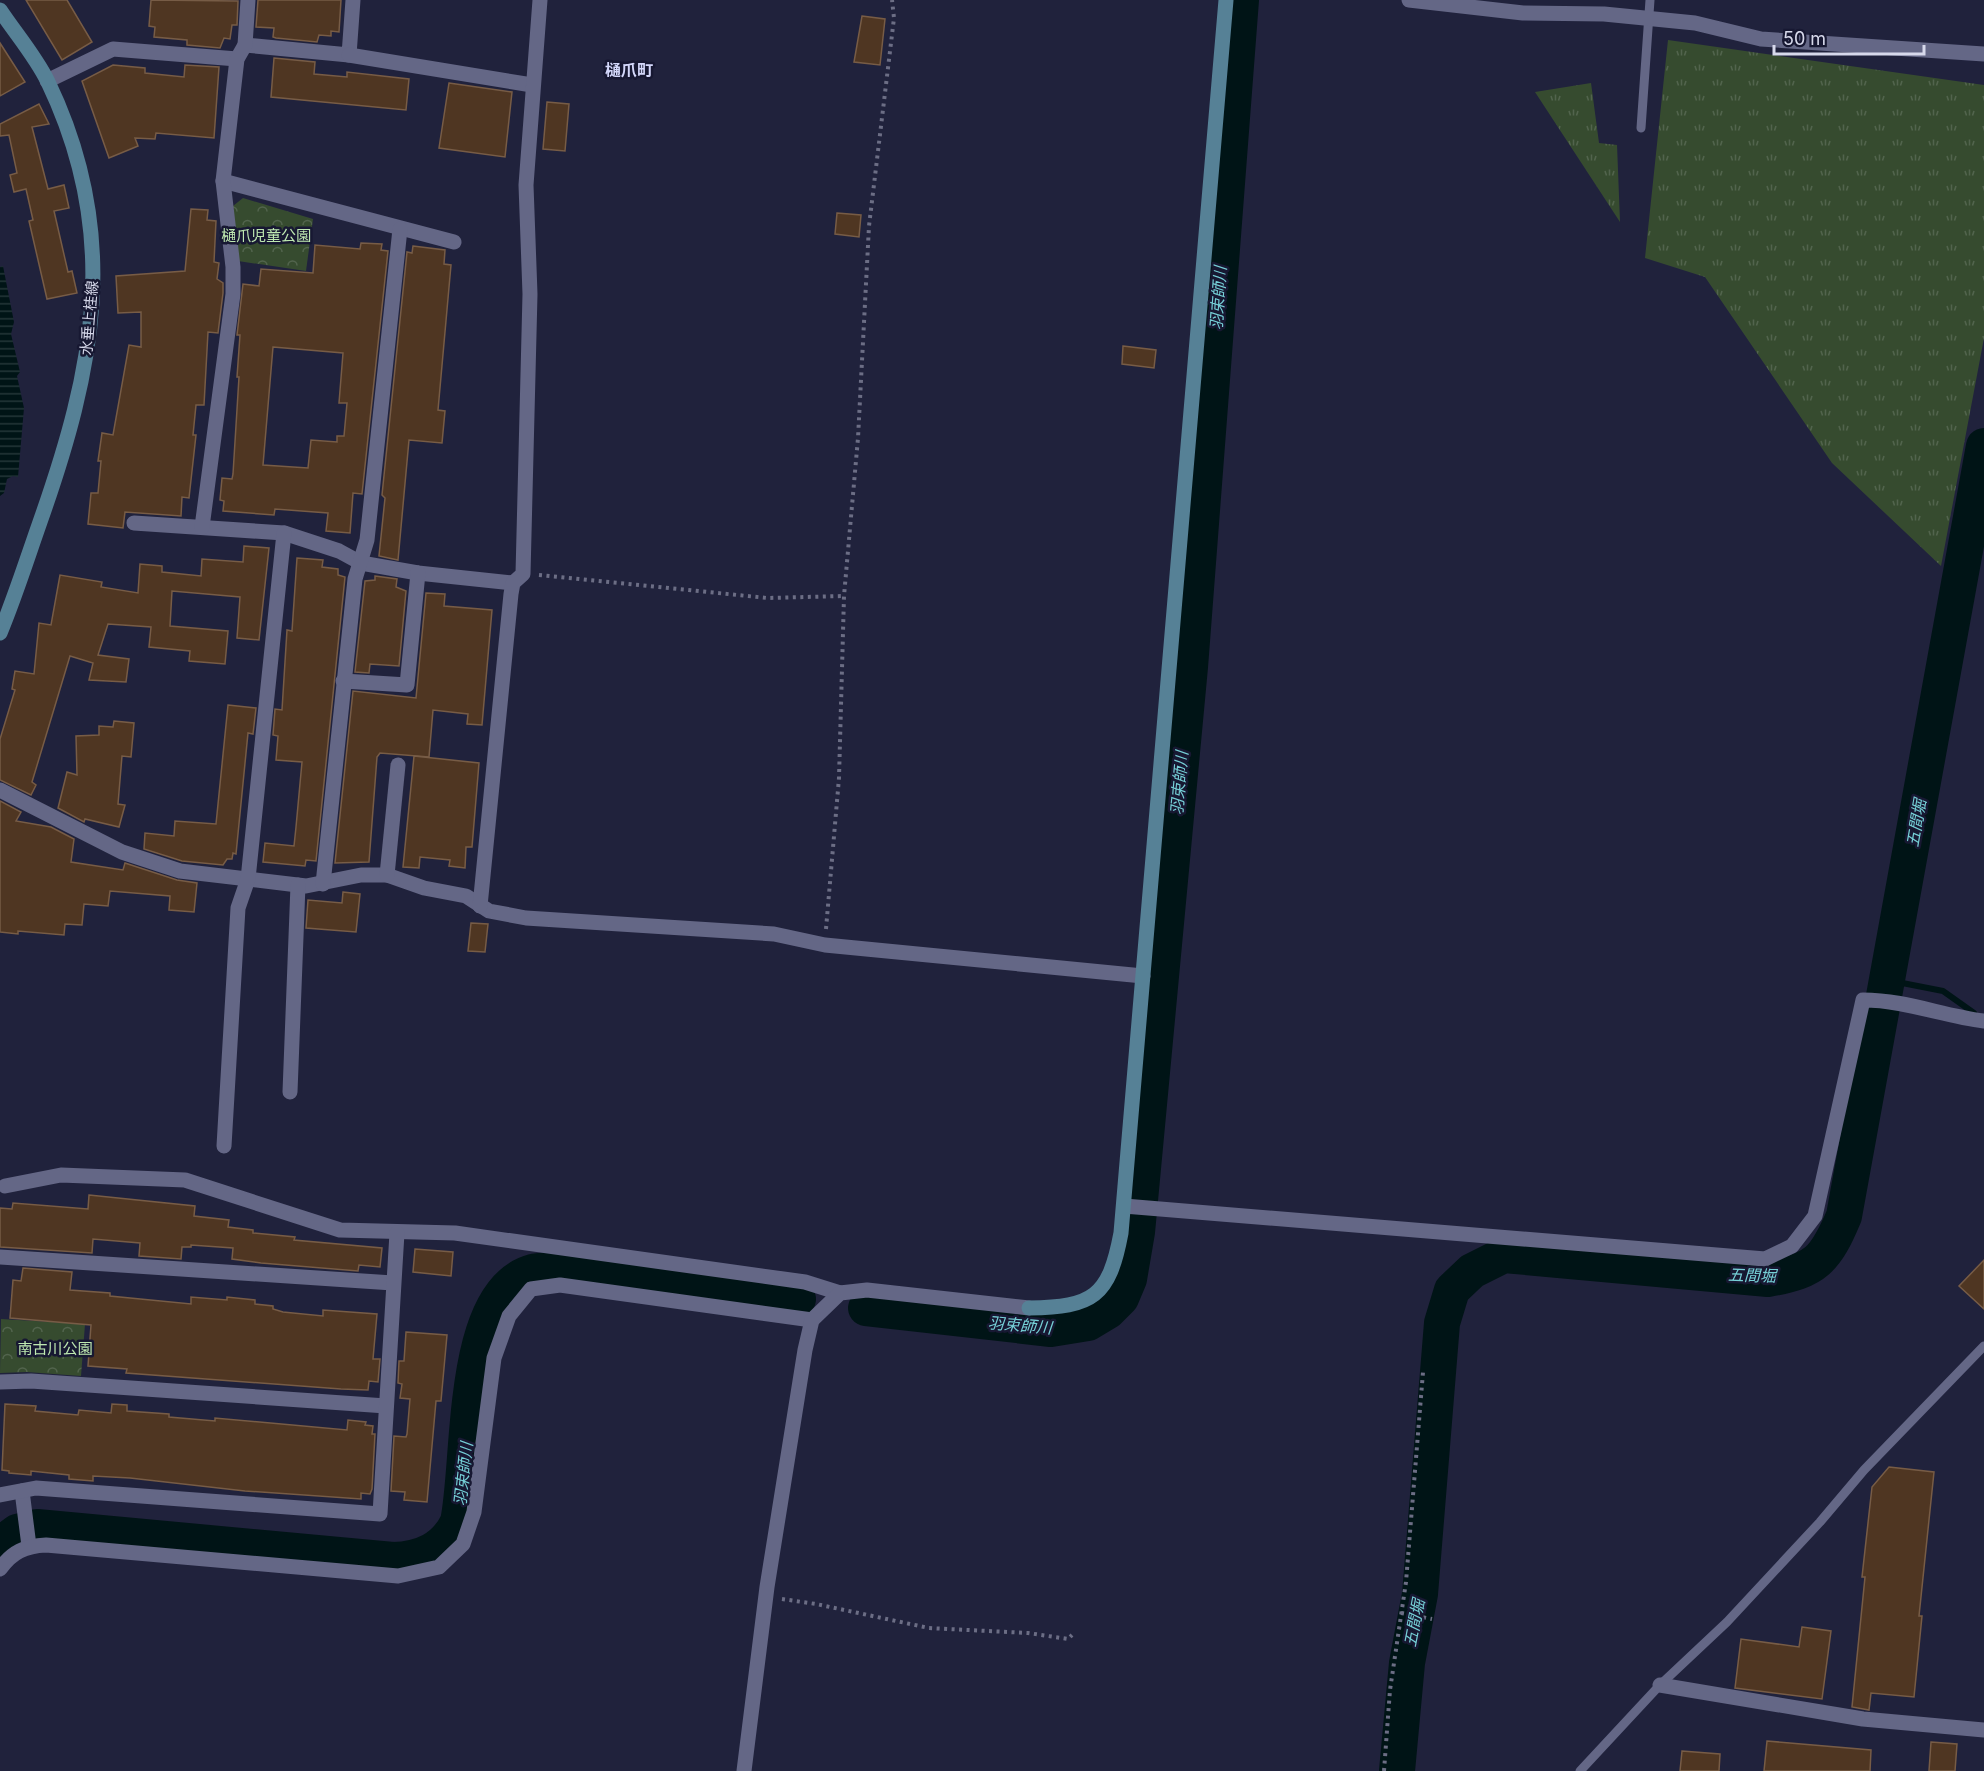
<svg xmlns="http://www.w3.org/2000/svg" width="1984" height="1771" font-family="Inter,'Noto Sans JP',sans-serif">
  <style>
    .grass { fill: url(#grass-tufts) }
    .forest { fill: url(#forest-crowns) }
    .water { fill: url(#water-rules) }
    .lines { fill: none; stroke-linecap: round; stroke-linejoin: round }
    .stream { stroke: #001416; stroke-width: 6 }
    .river { stroke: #001416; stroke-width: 36 }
    .building { fill: #4f3622; stroke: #775c46; stroke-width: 1.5; fill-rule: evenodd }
    .path { stroke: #6c6e85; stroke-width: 4; stroke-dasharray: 3 4.5; stroke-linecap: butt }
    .lane { stroke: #646786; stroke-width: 9 }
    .street { stroke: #646786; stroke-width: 15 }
    .secondary { stroke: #568196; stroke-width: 15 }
    .labels { text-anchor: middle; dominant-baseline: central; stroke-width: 5; stroke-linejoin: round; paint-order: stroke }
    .park-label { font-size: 15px; fill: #bee8b0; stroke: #171832 }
    .street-label { font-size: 15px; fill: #d7d9eb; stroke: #171832 }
    .neighbourhood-label { font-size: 16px; font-weight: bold; fill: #d3d7fa; stroke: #171832 }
    .water-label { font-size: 16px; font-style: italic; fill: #76d0d7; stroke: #171832 }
  </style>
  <defs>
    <pattern id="grass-tufts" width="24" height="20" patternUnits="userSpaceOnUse" patternTransform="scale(1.5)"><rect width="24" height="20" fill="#364b2f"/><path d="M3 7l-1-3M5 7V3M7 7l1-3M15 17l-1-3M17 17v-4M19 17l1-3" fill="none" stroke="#52644d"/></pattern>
    <pattern id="forest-crowns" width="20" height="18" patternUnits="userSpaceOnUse" patternTransform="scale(1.5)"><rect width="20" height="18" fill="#364b2f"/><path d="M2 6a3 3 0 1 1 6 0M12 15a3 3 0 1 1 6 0" fill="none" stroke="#52644d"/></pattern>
    <pattern id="water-rules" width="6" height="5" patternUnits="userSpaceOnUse" patternTransform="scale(1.5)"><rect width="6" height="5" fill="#001416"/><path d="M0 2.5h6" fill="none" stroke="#243638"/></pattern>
  </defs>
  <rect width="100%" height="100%" fill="#20223c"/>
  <!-- grass -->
  <g class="grass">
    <polygon points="1668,40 1984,85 1984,338 1941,566 1832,463 1705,277 1645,258"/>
    <polygon points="1591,83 1599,143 1617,145 1620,222 1535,92"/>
  </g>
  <!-- forest -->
  <g class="forest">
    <polygon points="243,198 313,219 306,271 238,261 233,206"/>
    <polygon points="1,1319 85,1324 81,1376 27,1372 0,1373"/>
  </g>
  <!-- water -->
  <polygon class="water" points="3,266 14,322 11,334 20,372 17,376 24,408 18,477 13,476 7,479 4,493 0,496 0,267"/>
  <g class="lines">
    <!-- stream -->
    <polyline class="stream" points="1887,980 1943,991 1974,1013"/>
    <!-- river -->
    <g class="river">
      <polyline points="866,1308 1051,1329 1088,1323 1108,1311 1121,1298 1129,1279 1137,1232 1190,667 1241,0"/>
      <path d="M0,1545L17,1532L37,1527L393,1560C422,1559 445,1549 458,1522C471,1461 459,1292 533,1272C540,1270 549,1271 556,1270L798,1299"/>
      <path d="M1397,1771L1407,1663L1420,1594L1442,1323L1452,1290L1472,1271L1504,1255L1768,1279C1816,1271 1826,1259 1844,1216L1984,446"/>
    </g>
  </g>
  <!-- building -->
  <g class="building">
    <polygon points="26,0 67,0 92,42 62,60"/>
    <polygon points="151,0 238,1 237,25 232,25 230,39 224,38 220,48 187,45 187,40 154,37 155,27 149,26"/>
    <polygon points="258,0 341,0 339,32 331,31 331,36 319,35 317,42 276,38 273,37 274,28 256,27"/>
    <polygon points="862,16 885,19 880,65 854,62"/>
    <polygon points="0,43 25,82 0,96"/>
    <polygon points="274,58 315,62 314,74 347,77 347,72 409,79 406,110 271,97"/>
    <polygon points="113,65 145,68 145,73 184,77 185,65 219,67 214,138 156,133 155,139 135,138 138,146 109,158 82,81"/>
    <polygon points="449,83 512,92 505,157 439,148"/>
    <polygon points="547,102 569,104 565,151 543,149"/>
    <polygon points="39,104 49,124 32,127 48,189 64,185 69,208 54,211 68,272 72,271 77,293 47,299 29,221 33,220 26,189 14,192 10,175 17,173 9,135 0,136 0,124"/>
    <polygon points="191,209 208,210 207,220 216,221 214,262 219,263 217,279 223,283 223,293 218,333 208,332 204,405 196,405 193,435 196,435 189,498 182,497 181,516 125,512 123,528 88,524 91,493 98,493 101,461 98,461 102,433 113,435 129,345 141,347 141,312 118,313 116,276 185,271"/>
    <polygon points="837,213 861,215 859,237 835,234"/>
    <path d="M361,243L382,244L381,250L388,251L362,494L353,493L350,533L326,531L328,513L275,509L274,515L223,511L224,501L220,500L222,478L232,479L233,474L239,377H237L240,335H237L243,284L259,286L261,269L313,273L315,245L360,249ZM273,347L343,353L339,403H347L344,436H337V442L311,440L308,468L263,465Z"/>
    <polygon points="413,246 445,250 444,264 451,265 438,410 445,411 442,443 409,440 398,560 379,556 385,498 382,495 407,252 412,253"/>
    <polygon points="1123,346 1156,350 1154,368 1122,364"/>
    <polygon points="244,546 269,548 259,640 237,638 240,597 172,591 170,626 228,631 225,664 189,661 190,651 149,647 151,627 108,624 98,655 129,659 126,682 89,680 93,663 70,656 32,782 36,785 31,795 0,780 0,739 15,690 12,689 15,671 34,674 39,623 51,625 60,575 102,582 101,587 138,593 140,564 162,566 162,572 201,576 202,559 243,562"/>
    <polygon points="297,558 323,560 322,567 338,569 338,575 345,577 316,861 306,860 305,866 263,862 265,843 294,846 296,827 302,762 276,760 278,736 273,735 275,709 282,710 287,630 292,631"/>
    <polygon points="375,576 397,579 396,587 406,591 399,666 370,664 369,673 355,672 365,581 375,580"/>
    <polygon points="426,593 445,594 444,606 492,610 482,725 467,724 468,714 433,710 429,757 380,753 377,757 369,862 335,863 353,691 416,698"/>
    <polygon points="228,705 256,708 253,734 248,733 236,854 233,853 232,859 227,859 223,865 182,861 144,849 145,833 174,836 175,821 216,824"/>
    <polygon points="114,721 134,723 131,757 122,756 118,804 125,805 119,827 85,819 84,822 58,808 67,772 77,775 76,736 99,735 99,726 113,727"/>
    <polygon points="414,756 479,763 472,847 466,847 465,868 449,866 450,860 420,857 419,868 403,867"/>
    <polygon points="0,801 21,812 16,821 51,827 74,839 71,862 123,870 125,863 177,880 197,883 194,912 169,910 170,896 110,891 108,906 84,904 82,925 65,924 64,935 18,931 18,934 0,932"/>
    <polygon points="343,892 360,894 356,932 306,928 308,900 342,903"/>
    <polygon points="471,923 488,924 485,952 468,951"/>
    <polygon points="89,1195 195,1206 194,1216 229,1220 228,1227 253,1230 253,1233 295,1237 294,1240 382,1248 380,1267 359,1265 358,1271 261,1263 232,1259 233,1248 191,1245 191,1247 182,1247 181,1259 139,1256 140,1243 93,1239 92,1253 0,1247 0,1208 12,1209 13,1203 88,1209"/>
    <polygon points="415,1249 453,1252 451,1276 413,1272"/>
    <polygon points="1984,1260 1984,1309 1959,1286"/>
    <polygon points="23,1268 72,1272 70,1290 110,1293 110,1296 191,1304 191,1297 227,1300 227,1297 255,1300 255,1304 273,1306 273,1309 283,1312 323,1316 323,1310 377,1314 373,1359 380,1359 378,1382 369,1381 368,1390 341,1389 126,1373 127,1369 88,1366 91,1325 10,1318 13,1280 21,1281"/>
    <polygon points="406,1332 447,1335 441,1401 436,1401 427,1502 404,1500 405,1492 391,1491 394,1436 406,1437 407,1434 410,1399 400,1398 402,1384 398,1383 399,1361 404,1361"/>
    <polygon points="5,1404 36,1406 35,1411 78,1415 79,1410 111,1413 112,1404 127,1405 127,1411 169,1414 169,1417 215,1421 215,1418 347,1430 348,1420 366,1422 365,1425 373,1426 372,1434 375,1434 372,1489 370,1494 361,1493 361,1499 245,1491 130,1478 93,1476 93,1481 69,1479 69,1475 31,1471 31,1475 9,1473 9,1471 2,1470"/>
    <polygon points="1889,1467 1934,1472 1919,1616 1922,1616 1914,1697 1871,1693 1869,1710 1852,1707 1865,1577 1862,1577 1872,1487"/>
    <polygon points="1802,1627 1831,1631 1822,1699 1735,1688 1741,1639 1799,1647"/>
    <polygon points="1767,1741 1871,1750 1870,1771 1764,1771"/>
    <polygon points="1931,1742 1957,1744 1955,1771 1929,1771"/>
    <polygon points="1682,1751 1720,1754 1719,1771 1680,1771"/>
  </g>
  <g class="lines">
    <!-- path -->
    <g class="path">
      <polyline points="539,575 767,598 844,596"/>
      <polyline points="826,929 839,778 844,596 858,438 869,226 894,18 892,0"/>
      <polyline points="782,1599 816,1604 929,1628 1028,1633 1068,1639 1072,1635"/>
      <polyline points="1401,1613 1432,1619"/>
      <polyline points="1384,1771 1390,1690 1406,1582 1423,1372"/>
    </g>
    <!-- lane -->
    <g class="lane">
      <polyline points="1641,128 1650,0"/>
      <polyline points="1580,1771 1660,1685 1727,1622 1820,1522 1864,1470 1984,1346"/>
    </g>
    <!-- street -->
    <g class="street">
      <polyline points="1409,0 1523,13 1604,14 1695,23 1761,39 1984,54"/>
      <polyline points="245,45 349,55 353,0"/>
      <polyline points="349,55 532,85"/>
      <polyline points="47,81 113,49 237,59"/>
      <polyline points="223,181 454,242"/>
      <polyline points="134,523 284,533 339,551 361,563 418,573 513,583"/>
      <polyline points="202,527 233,294 233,267 223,181 237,59 245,45 248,0"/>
      <polyline points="343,681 407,685 418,573"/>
      <polyline points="0,790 122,852 180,871 306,886 361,875 387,875 424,888 466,896 489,911 526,918 774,934 825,945 1143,976"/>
      <polyline points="387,875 398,765"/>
      <polyline points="323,884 355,579 367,540 400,229"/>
      <polyline points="480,906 511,594 513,583 523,574 530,294 526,185 540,0"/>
      <polyline points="290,1092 298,885"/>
      <polyline points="224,1146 238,908 248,879 284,533"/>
      <polyline points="5,1186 61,1175 185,1180 340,1230 455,1233 805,1282 840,1293"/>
      <path d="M1124,1206L1765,1259L1792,1246L1815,1216L1863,1000C1905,1000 1943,1016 1984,1021"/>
      <polyline points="0,1257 393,1283"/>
      <polyline points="0,1382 31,1381 386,1406"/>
      <polyline points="22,1491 29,1546"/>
      <polyline points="0,1495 36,1488 380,1514 397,1233"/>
      <path d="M0,1569C12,1552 25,1546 46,1545L398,1576L439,1567L463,1544L474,1512L494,1358L509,1316L531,1289L560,1285L812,1320"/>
      <polyline points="1660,1685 1863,1719 1984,1730"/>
      <polyline points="744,1771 767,1587 805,1350 812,1320 840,1293 867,1290 1029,1308"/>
    </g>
    <!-- secondary -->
    <g class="secondary">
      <path d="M0,10C16,34 36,57 48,82C122,236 94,369 40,522C27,559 15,597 0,633"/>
      <path d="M1029,1308C1093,1307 1109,1297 1121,1233L1226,0"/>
    </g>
  </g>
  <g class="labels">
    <!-- park labels -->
    <g class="park-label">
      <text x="266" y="235">樋爪児童公園</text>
      <text x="55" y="1348">南古川公園</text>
    </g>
    <!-- street labels -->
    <g class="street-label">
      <text transform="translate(89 318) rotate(-85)">水垂上桂線</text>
    </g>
    <!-- neighbourhood labels -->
    <g class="neighbourhood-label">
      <text x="629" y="70">樋爪町</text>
    </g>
    <!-- water labels -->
    <g class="water-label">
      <text transform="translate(1218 298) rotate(-86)">羽束師川</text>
      <text transform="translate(1179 783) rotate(-85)">羽束師川</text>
      <text transform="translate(1916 823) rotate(-80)">五間堀</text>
      <text transform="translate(1752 1275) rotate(2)">五間堀</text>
      <text transform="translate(1020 1325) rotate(5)">羽束師川</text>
      <text transform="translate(463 1474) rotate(-84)">羽束師川</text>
      <text transform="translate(1414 1623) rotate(-79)">五間堀</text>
    </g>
  </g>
  <!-- scale -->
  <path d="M1774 45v9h150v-9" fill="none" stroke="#d7d9eb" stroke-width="3"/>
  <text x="1783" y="45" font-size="18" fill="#d7d9eb" stroke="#171832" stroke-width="4.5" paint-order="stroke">50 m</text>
</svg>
